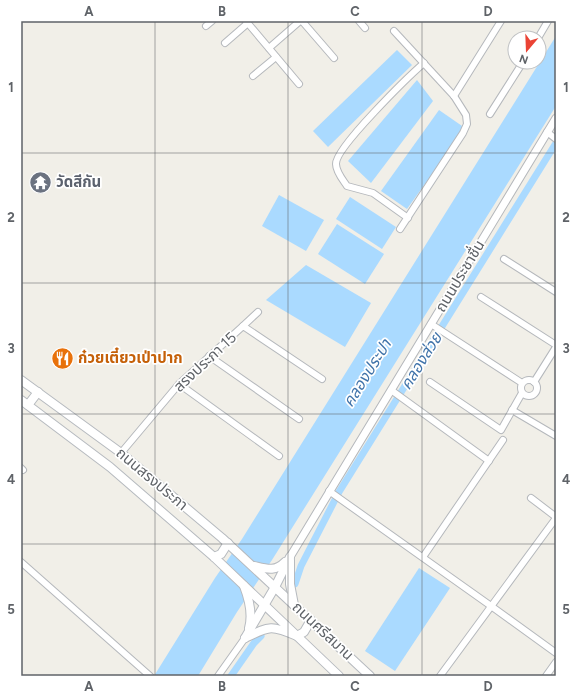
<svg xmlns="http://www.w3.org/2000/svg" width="577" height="697" font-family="Figtree,'Noto Sans Thai',sans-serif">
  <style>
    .water { fill: #aadaff }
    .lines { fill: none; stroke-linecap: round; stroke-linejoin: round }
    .canal { stroke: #aadaff; stroke-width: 7 }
    .minor-casing { stroke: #b5b8bc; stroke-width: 8 }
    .tertiary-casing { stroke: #b5b8bc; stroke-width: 9 }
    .secondary-casing { stroke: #b6babf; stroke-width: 10 }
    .minor { stroke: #fff; stroke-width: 6 }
    .tertiary { stroke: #fff; stroke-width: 7 }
    .secondary { stroke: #fff; stroke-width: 8 }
    .grid { fill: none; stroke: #5f6368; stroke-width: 1; stroke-opacity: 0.55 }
    .labels { text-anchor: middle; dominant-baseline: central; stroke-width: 3.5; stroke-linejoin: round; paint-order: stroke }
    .worship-label { font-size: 15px; font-weight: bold; fill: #5b616d; stroke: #fff; text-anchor: start }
    .street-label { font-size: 15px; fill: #5f6368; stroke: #fff }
    .food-label { font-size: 15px; font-weight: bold; fill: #c56008; stroke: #fff; text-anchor: start }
    .water-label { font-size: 16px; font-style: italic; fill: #4174aa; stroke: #fff }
    .neatline { fill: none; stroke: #5f6368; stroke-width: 1.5 }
    .grid-label { font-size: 13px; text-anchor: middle; font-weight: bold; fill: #5f6368 }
  </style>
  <rect width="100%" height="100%" fill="#f1efe8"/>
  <!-- water -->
  <g class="water">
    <polygon points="556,36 556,106 272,560 237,612 198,676 154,676 215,578 242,539"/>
    <polygon points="397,50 412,65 328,147 313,131"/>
    <polygon points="417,80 433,101 371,183 348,161"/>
    <polygon points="439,110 465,128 407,209 381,191"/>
    <polygon points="279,195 324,220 306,251 262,226"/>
    <polygon points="350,197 396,227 382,249 336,219"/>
    <polygon points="337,224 384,254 365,284 318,254"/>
    <polygon points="306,265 371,303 345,347 266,300"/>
    <polygon points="419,568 450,588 395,671 365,651"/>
  </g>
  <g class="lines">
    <!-- canal -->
    <g class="canal">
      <polyline points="295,584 301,566 339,492 556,143"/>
      <polyline points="231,676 254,643 261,636"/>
    </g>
    <defs>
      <g id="minor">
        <polyline points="246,21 299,84"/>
        <polyline points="302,21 334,58"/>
        <polyline points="359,21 365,28"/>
        <polyline points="206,26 212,21"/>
        <polyline points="394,31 454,96 466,115 467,124 463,133 400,229"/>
        <polyline points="538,38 548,21"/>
        <polyline points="225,43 248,23"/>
        <polyline points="269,48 300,21"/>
        <polyline points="253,76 276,57"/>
        <polyline points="454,96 501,21"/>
        <polyline points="490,114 523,62"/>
        <polyline points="547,132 556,139"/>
        <path d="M408,218L373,193L347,186C343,180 336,172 336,164C335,148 409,76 424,63"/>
        <polyline points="504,259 556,292"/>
        <polyline points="481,297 556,345"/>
        <polyline points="431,324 522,383"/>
        <polyline points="243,326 258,312"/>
        <polyline points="209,356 299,419"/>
        <circle cx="529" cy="388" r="8"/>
        <polyline points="430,382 501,430 522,393"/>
        <polyline points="534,382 556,347"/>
        <polyline points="179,384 279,456"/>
        <polyline points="391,390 489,461"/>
        <polyline points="512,410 556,436"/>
        <polyline points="121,453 179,384 243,326 322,379"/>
        <polyline points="21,468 23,470"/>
        <polyline points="329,491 491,606 556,653"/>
        <polyline points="531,498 556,517"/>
        <polyline points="423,557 503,440"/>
        <polyline points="21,562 150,676"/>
        <polyline points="218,676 245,638"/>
        <polyline points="440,676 556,518"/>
        <polyline points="546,676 556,662"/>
      </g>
      <polyline id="tertiary" points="290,557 556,118"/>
      <g id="secondary">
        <polyline points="21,380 121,453 222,538 370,676"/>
        <polyline points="21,400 110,467 214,557 339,676"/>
        <polyline points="28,405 38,392"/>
        <polyline points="214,557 221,554 228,543"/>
        <polyline points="290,560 290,584 294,605"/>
        <path d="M254,566C267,569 275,572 285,562"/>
        <path d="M244,586C249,599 253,614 249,628"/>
        <polyline points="245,638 275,587 290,557"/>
        <path d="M245,638C270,626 271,625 297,636L304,632L311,620"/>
      </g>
    </defs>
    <!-- minor casing -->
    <use href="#minor" class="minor-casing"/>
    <!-- tertiary casing -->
    <use href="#tertiary" class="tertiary-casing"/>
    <!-- secondary casing -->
    <use href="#secondary" class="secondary-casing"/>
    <!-- minor -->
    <use href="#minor" class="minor"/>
    <!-- tertiary -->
    <use href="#tertiary" class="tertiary"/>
    <!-- secondary -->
    <use href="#secondary" class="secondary"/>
  </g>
  <!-- grid -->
  <path class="grid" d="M155,21V676M288,21V676M422,21V676M21,153H556M21,283H556M21,414H556M21,544H556"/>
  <!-- icons -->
  <defs>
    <symbol id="temple-disc" viewBox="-11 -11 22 22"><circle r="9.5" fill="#6b7280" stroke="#fff"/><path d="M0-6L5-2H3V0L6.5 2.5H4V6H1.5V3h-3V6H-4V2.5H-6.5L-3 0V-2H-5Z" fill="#fff"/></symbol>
    <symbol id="restaurant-disc" viewBox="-11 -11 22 22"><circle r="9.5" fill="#e8710a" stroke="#fff"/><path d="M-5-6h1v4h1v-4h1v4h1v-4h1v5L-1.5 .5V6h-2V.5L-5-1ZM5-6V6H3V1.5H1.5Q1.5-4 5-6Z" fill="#fff"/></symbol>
  </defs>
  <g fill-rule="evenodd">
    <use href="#temple-disc" x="28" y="170" width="25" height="25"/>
    <use href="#restaurant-disc" x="50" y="346" width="25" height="25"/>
  </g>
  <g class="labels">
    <!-- worship labels -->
    <g class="worship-label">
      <text x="56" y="182">วัดสีกัน</text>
    </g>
    <!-- street labels -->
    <g class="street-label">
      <text transform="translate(460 276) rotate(-59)">ถนนประชาชื่น</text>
      <text transform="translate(205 362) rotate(-43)">สรงประภา 15</text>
      <text transform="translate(152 479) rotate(40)">ถนนสรงประภา</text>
      <text transform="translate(323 631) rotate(43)">ถนนศรีสมาน</text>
    </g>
    <!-- food labels -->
    <g class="food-label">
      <text x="78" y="358">ก๋วยเตี๋ยวเป่าปาก</text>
    </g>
    <!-- water labels -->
    <g class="water-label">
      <text transform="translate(421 361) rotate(-58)">คลองส่วย</text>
      <text transform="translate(367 373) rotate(-58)">คลองประปา</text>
    </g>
  </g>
  <!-- border -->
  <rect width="577" height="697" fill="none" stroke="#ffffff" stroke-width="44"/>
  <!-- north arrow -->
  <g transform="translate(527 50) rotate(199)"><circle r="19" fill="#ffffff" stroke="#bfc1c3"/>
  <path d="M0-3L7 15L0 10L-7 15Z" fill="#ea4335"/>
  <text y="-6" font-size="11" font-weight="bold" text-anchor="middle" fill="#5f6368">N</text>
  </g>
  <rect x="22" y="22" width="533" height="653" class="neatline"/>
  <g class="grid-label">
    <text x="89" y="16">A</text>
    <text x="222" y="16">B</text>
    <text x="355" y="16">C</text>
    <text x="488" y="16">D</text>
    <text x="11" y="92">1</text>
    <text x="566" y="92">1</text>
    <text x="11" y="222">2</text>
    <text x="566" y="222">2</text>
    <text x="11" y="353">3</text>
    <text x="566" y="353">3</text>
    <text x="11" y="484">4</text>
    <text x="566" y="484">4</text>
    <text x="11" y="614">5</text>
    <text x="566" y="614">5</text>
    <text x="89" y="691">A</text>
    <text x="222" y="691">B</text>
    <text x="355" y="691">C</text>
    <text x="488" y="691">D</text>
  </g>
</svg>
